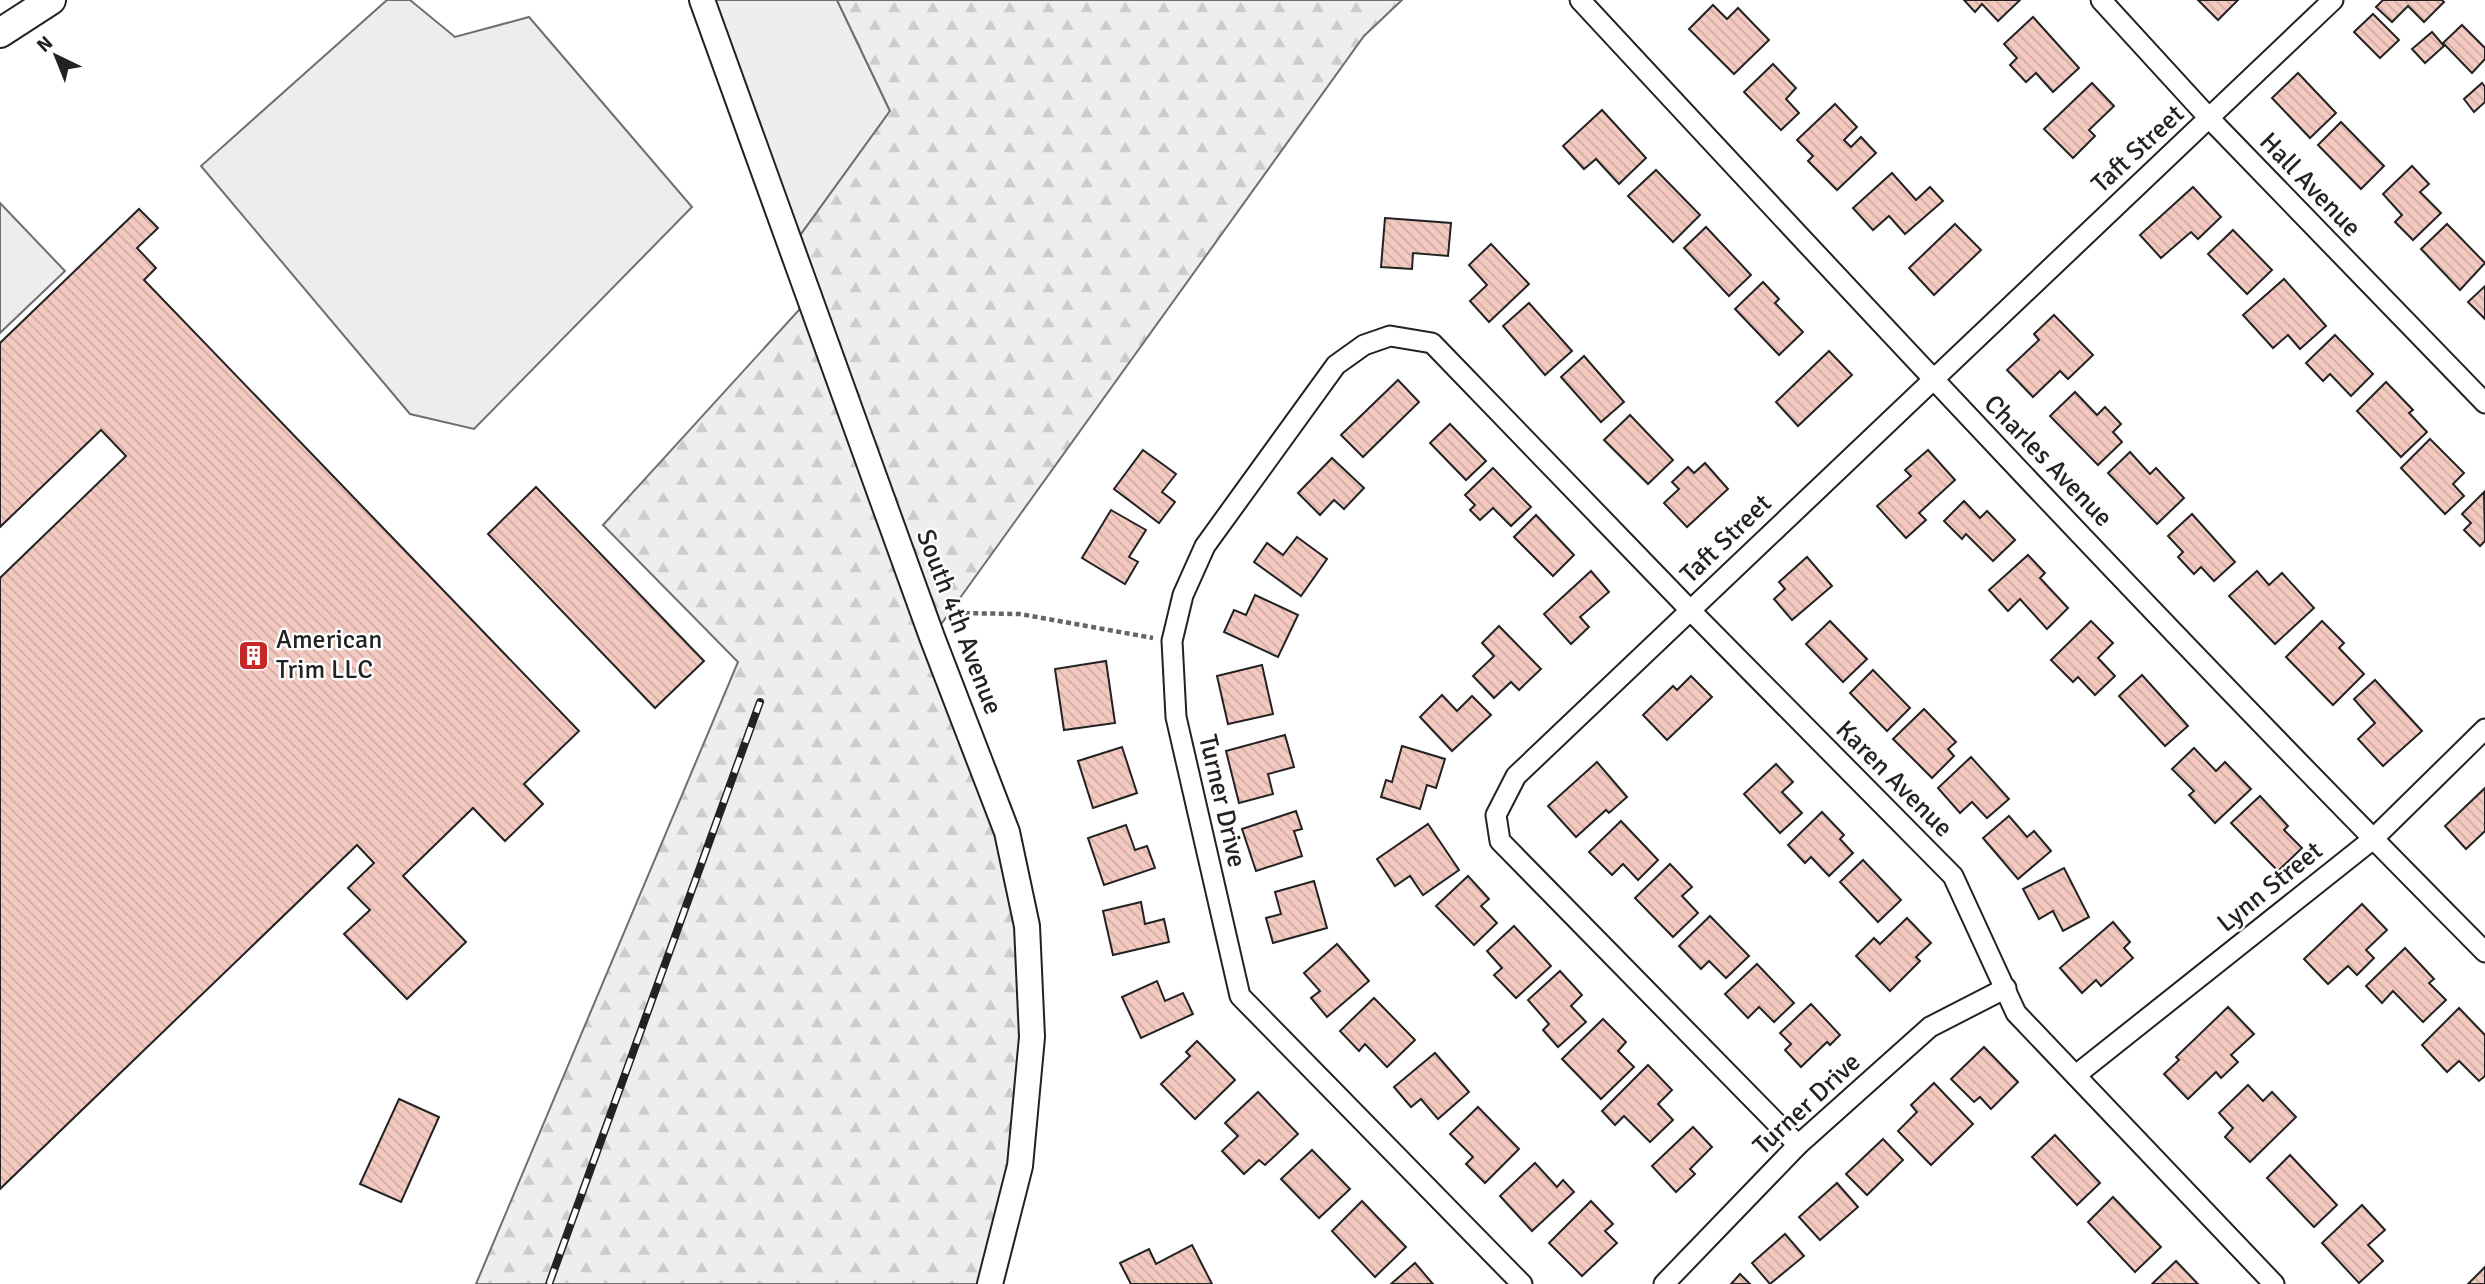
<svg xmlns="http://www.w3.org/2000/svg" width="2485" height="1284" font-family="Signika,sans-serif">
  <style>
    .grass { fill: #eee; stroke: #6f6f6f; stroke-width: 2 }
    .forest { fill: url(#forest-firs); stroke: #6f6f6f; stroke-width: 2 }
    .parking { fill: #ededed; stroke: #6f6f6f; stroke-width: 2 }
    .building { fill: url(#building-back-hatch); stroke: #222; stroke-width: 2 }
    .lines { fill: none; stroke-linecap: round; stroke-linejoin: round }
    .minor-casing { stroke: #222; stroke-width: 23 }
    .tertiary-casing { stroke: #222; stroke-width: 28 }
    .secondary-casing { stroke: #222; stroke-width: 32 }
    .path { stroke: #646464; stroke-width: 4.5; stroke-dasharray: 5 3.5; stroke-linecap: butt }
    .minor { stroke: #fff; stroke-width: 19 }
    .tertiary { stroke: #fff; stroke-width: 24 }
    .secondary { stroke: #fff; stroke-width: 28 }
    .rail-casing { stroke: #222; stroke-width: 8 }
    .rail { stroke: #fff; stroke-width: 5; stroke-dasharray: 16; stroke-linecap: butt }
    .labels { text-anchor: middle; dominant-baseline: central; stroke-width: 5; stroke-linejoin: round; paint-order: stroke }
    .street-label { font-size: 26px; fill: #222; stroke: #fff }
    .poi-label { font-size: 26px; fill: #222; stroke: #fff; text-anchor: start }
  </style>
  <defs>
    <pattern id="forest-firs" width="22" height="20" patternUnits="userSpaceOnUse" patternTransform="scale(1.75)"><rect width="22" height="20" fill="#eee"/><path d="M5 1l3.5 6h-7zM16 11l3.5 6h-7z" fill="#ccc"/></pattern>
    <pattern id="building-back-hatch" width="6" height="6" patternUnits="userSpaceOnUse" patternTransform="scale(1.75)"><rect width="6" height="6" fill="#f3c9c0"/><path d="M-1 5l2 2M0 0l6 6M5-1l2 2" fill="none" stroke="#d0aca5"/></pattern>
  </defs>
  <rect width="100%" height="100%" fill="#fff"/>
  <!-- grass -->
  <polygon class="grass" points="702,0 837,0 890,111 791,248"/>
  <!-- forest -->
  <polygon class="forest" points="837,0 1402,0 1364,36 932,637 1007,832 1032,1037 990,1284 476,1284 738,662 603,525 809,299 791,248 890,111"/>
  <!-- parking -->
  <g class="parking">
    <polygon points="387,0 410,0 455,37 529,17 692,207 474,429 410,414 201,166"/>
    <polygon points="0,203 65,271 0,333"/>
  </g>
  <!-- building -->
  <g class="building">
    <polygon points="1964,0 2020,0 1998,21 1982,4 1975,12"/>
    <polygon points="2198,0 2238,0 2218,20"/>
    <polygon points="2383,0 2442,0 2444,2 2424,22 2408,6 2392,22 2376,7"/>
    <polygon points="1713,5 1727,19 1738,8 1769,40 1734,74 1689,29"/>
    <polygon points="2373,14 2399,40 2380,58 2354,32"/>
    <polygon points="2033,17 2079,68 2053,92 2036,73 2026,82 2010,65 2017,58 2004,44"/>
    <polygon points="2462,25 2485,48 2485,59 2472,73 2443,43"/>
    <polygon points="2432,32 2444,46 2425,63 2412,49"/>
    <polygon points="1773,64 1796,88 1786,99 1799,113 1781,130 1744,92"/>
    <polygon points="2298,73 2336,113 2310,138 2272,98"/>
    <polygon points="2092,83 2114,106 2089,130 2095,136 2073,158 2044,129"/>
    <polygon points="2482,83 2485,87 2485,102 2474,112 2464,99"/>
    <polygon points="1835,104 1857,127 1844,140 1851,147 1861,137 1876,153 1837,190 1808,161 1813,156 1797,140"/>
    <polygon points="1602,110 1646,158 1619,184 1596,159 1584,169 1563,146"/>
    <polygon points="2341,122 2384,166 2361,189 2318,145"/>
    <polygon points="2412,166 2429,184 2420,192 2441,213 2413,240 2395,222 2402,215 2383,194"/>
    <polygon points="1656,170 1700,215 1673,242 1628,196"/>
    <polygon points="1892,173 1916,200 1930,187 1943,201 1905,234 1889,216 1873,230 1853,208"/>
    <polygon points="2193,187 2221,217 2198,239 2191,232 2161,258 2140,235"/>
    <polygon points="139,209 158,228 137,248 156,268 144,280 579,731 524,784 543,804 505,841 473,808 403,876 466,942 407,999 344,934 370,910 348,888 374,863 357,845 0,1189 0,578 126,456 101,430 0,527 0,343"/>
    <polygon points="1385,218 1451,223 1448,256 1413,253 1412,269 1381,267"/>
    <polygon points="1955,224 1981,250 1934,295 1909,268"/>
    <polygon points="2447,224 2485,263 2460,290 2421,249"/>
    <polygon points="1706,227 1751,275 1729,296 1684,248"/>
    <polygon points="2233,230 2272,270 2247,294 2208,254"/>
    <polygon points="1491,244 1529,284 1489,322 1470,301 1487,285 1469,265"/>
    <polygon points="2284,279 2326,326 2300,349 2288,335 2273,348 2243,315"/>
    <polygon points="1763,282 1779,299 1775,303 1803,332 1779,355 1735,309"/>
    <polygon points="2485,286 2485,319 2468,302"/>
    <polygon points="1529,303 1572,351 1545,375 1503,326"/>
    <polygon points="2054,315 2093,355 2068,379 2060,371 2033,397 2007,370 2039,340 2034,334"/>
    <polygon points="2335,335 2373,374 2351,396 2330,374 2323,381 2306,363"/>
    <polygon points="1829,351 1852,375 1798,426 1776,402"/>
    <polygon points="1584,356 1624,402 1601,422 1561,377"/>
    <polygon points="1398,380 1419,402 1363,457 1341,435"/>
    <polygon points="2386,382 2413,410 2409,413 2427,432 2401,457 2357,411"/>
    <polygon points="2075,392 2097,415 2105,407 2121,424 2113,432 2122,442 2098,465 2050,416"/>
    <polygon points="1630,415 1673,460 1648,484 1604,440"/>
    <polygon points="1450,424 1486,461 1466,480 1430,443"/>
    <polygon points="2430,439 2464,473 2453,484 2464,496 2445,514 2401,468"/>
    <polygon points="1143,450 1176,474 1162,492 1175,502 1159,523 1114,489"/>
    <polygon points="1928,450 1955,480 1919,513 1926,520 1906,538 1877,506 1911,476 1905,470"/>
    <polygon points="2130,452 2150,474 2156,468 2184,498 2157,524 2108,473"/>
    <polygon points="1332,458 1364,488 1344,509 1334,500 1320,515 1298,493"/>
    <polygon points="1705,463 1728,489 1687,527 1664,503 1679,489 1672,482 1688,467 1694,473"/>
    <polygon points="1493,468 1531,507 1511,526 1493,508 1480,520 1470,510 1475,505 1465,495"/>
    <polygon points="536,487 704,661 655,708 488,534"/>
    <polygon points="2484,492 2485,541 2480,546 2464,530 2471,523 2462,514"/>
    <polygon points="1964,501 1980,518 1987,511 2015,540 1993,561 1966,534 1962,539 1944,521"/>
    <polygon points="1111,510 1146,530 1129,557 1138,562 1125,584 1082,558"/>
    <polygon points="2192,514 2235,562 2214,581 2201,567 2194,574 2178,557 2183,552 2168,536"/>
    <polygon points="1536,515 1574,555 1553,576 1514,537"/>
    <polygon points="1297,537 1327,559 1301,596 1254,562 1267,543 1283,555"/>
    <polygon points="2028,555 2045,573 2040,578 2068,608 2047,629 2020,599 2008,611 1989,590"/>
    <polygon points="1807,557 1832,586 1792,620 1774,599 1785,589 1779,582"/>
    <polygon points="1591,571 1609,592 1580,617 1589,627 1571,644 1544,614"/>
    <polygon points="2257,571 2269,585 2282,573 2314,608 2275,644 2229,596"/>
    <polygon points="1255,595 1298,615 1278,657 1224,632 1234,610 1246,615"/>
    <polygon points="1830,621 1867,659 1843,682 1806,644"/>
    <polygon points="2091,621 2113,643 2098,658 2115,676 2095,695 2078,677 2073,682 2051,660"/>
    <polygon points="2322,621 2344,643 2339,648 2364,674 2333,705 2286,657"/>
    <polygon points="1499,626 1541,669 1519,690 1511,682 1494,698 1473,676 1494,656 1482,643"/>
    <polygon points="1106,661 1115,723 1064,730 1055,669"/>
    <polygon points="1262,665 1273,714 1228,724 1217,676"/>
    <polygon points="1873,670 1910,708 1887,731 1850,693"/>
    <polygon points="2142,675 2188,726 2165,746 2119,696"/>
    <polygon points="1691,676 1712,697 1667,740 1643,715 1673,686 1677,690"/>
    <polygon points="2375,680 2422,731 2383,766 2358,739 2375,723 2354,699"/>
    <polygon points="1442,695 1457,711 1472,696 1491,715 1452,751 1420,717"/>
    <polygon points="1924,709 1956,742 1948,749 1954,756 1932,778 1893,739"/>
    <polygon points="1285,735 1294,767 1268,774 1273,794 1239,803 1226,751"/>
    <polygon points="1402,746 1445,759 1436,788 1427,785 1420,809 1381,797 1386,780 1392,782"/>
    <polygon points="1122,747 1137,793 1093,808 1078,761"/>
    <polygon points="2194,748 2216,771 2225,762 2251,789 2215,823 2189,795 2194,791 2172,769"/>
    <polygon points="1971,757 2009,799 1987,818 1972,802 1960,813 1938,788"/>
    <polygon points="1597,762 1627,797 1609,813 1606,810 1576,837 1548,806"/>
    <polygon points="1776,764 1793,782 1782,792 1802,813 1780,833 1744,794"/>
    <polygon points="2485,788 2485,831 2466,849 2445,826"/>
    <polygon points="2260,796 2288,826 2284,830 2302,848 2278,871 2231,823"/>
    <polygon points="1296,811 1302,829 1294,831 1302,856 1256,871 1242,829"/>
    <polygon points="1822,812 1844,835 1840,839 1853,853 1829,876 1811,857 1805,863 1788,845"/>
    <polygon points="2009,816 2027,837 2034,831 2051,851 2018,879 1983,838"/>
    <polygon points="1621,821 1658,860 1638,880 1623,864 1612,875 1589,852"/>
    <polygon points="1428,824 1459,870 1423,895 1410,876 1395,886 1377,859"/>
    <polygon points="1126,825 1135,850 1147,846 1155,868 1104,885 1088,838"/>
    <polygon points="1863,860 1901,900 1878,922 1840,882"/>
    <polygon points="1670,864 1692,887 1682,896 1698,913 1673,937 1635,898"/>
    <polygon points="2064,868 2089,917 2063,931 2053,911 2039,919 2023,889"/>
    <polygon points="1468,876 1489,899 1481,906 1497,923 1474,945 1436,906"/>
    <polygon points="1314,881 1327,928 1273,943 1266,918 1281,914 1275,892"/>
    <polygon points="1141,902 1145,924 1164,919 1169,942 1113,955 1103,911"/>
    <polygon points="2362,904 2387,930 2366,950 2374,958 2357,975 2348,966 2328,984 2304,959"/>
    <polygon points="1710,916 1749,956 1726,978 1709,961 1701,969 1679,946"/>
    <polygon points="1907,918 1931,943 1916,957 1920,961 1890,991 1856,956 1874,938 1880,944"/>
    <polygon points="2113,922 2130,942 2124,948 2133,958 2101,986 2096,980 2082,993 2060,968"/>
    <polygon points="1514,926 1551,966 1516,998 1494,975 1502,968 1487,951"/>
    <polygon points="1337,944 1369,981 1327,1017 1311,998 1320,991 1304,973"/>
    <polygon points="2405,948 2434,979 2429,983 2446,1000 2423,1022 2393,991 2382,1003 2366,986"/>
    <polygon points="1757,964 1794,1003 1774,1022 1759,1007 1748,1018 1725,994"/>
    <polygon points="1560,971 1582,995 1571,1006 1586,1022 1558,1047 1543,1030 1549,1024 1528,1000"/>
    <polygon points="1157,981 1165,1001 1183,993 1193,1014 1141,1038 1122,997"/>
    <polygon points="1374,998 1415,1040 1387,1067 1365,1044 1359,1051 1340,1031"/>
    <polygon points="1811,1004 1840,1035 1830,1045 1827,1042 1801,1067 1785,1050 1791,1044 1780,1033"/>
    <polygon points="2228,1007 2254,1034 2231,1055 2238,1062 2221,1078 2216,1072 2188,1099 2164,1074 2179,1060 2176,1057"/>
    <polygon points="2459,1008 2485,1035 2485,1076 2479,1081 2459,1061 2447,1072 2422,1045"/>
    <polygon points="1603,1019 1626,1042 1618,1051 1634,1067 1601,1099 1562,1059"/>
    <polygon points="1197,1041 1235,1080 1195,1119 1161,1084 1190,1056 1186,1052"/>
    <polygon points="1984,1047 2018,1082 1991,1109 1980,1097 1974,1102 1951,1079"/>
    <polygon points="1435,1053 1469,1092 1438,1119 1421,1099 1411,1107 1394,1087"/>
    <polygon points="1648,1065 1672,1090 1658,1104 1673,1120 1650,1142 1624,1116 1615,1125 1602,1111"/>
    <polygon points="1934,1083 1973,1124 1931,1165 1898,1131 1917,1112 1911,1105"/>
    <polygon points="2248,1085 2263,1101 2272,1092 2296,1117 2250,1162 2225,1137 2233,1128 2219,1113"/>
    <polygon points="1258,1092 1298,1134 1265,1165 1259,1160 1244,1174 1222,1151 1238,1136 1225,1123"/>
    <polygon points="399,1099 439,1117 401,1202 360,1184"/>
    <polygon points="1478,1107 1519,1149 1485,1183 1466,1164 1473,1157 1450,1134"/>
    <polygon points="1693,1127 1712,1147 1690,1169 1695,1174 1676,1192 1652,1166"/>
    <polygon points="2055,1135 2100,1183 2077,1205 2032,1157"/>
    <polygon points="1883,1139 1903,1160 1867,1195 1846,1174"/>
    <polygon points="1312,1150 1350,1189 1319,1218 1281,1179"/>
    <polygon points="2290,1155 2337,1205 2314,1227 2267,1178"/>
    <polygon points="1535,1163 1557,1187 1563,1180 1574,1192 1532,1231 1500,1196"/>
    <polygon points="1837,1183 1858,1207 1820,1240 1799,1217"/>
    <polygon points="2113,1197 2161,1247 2135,1272 2088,1222"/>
    <polygon points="1362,1201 1406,1247 1375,1277 1332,1231"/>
    <polygon points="1591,1201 1613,1224 1605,1231 1617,1243 1582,1276 1549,1243"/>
    <polygon points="2362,1205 2385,1230 2368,1245 2383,1261 2359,1283 2322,1243"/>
    <polygon points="1785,1234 1804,1256 1770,1284 1752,1263"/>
    <polygon points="1192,1245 1212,1284 1131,1284 1120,1263 1149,1249 1156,1264"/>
    <polygon points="2176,1261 2198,1284 2152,1284"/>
    <polygon points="1415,1263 1433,1284 1391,1284"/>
    <polygon points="2485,1267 2485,1284 2468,1284"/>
    <polygon points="1740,1274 1750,1284 1731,1284"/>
  </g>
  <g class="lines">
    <defs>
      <g id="minor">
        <path d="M1580,0C1878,321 2176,641 2485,952"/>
        <polyline points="2101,0 2209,118 2485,403"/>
        <polyline points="2076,1075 2373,839 2485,729"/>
        <polyline points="1798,1145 1500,841 1496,815 1516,776 2333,0"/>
        <polyline points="1522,1284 1240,996 1176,717 1172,641 1183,595 1205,546 1336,365 1364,345 1390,336 1432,343 1690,610 1953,876 2016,1013 2274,1284"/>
        <polyline points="1664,1284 1798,1145 1930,1027 2006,988"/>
      </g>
      <polyline id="tertiary" points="702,0 932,637 1007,832 1027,926 1032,1037 1020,1166 990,1284"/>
      <polyline id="secondary" points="0,33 51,0"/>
    </defs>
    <!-- minor casing -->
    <use href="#minor" class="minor-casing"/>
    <!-- tertiary casing -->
    <use href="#tertiary" class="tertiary-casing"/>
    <!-- secondary casing -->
    <use href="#secondary" class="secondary-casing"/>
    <!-- path -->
    <polyline class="path" points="950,619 957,613 1020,614 1153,638"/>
    <!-- minor -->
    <use href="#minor" class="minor"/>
    <!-- tertiary -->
    <use href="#tertiary" class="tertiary"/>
    <!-- secondary -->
    <use href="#secondary" class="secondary"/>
    <defs>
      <polyline id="rail" points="549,1284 760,702"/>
    </defs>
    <!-- rail casing -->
    <use href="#rail" class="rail-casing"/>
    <!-- rail -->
    <use href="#rail" class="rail"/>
  </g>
  <!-- icons -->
  <defs>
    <symbol id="building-square" viewBox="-11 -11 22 22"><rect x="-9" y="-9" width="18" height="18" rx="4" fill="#c62828" stroke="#fff"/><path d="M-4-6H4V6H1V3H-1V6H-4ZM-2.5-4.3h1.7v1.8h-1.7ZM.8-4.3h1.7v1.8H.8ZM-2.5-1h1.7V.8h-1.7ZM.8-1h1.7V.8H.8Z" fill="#fff"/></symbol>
  </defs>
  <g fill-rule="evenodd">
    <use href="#building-square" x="236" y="638" width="35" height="35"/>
  </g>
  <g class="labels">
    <!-- street labels -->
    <g class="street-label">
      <text transform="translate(2138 149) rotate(-43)">Taft Street</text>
      <text transform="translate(2310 185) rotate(46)">Hall Avenue</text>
      <text transform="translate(2048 461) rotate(46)">Charles Avenue</text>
      <text transform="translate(1726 539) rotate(-44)">Taft Street</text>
      <text transform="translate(959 622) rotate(69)">South 4th Avenue</text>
      <text transform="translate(1894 779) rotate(45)">Karen Avenue</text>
      <text transform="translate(1222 801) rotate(77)">Turner Drive</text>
      <text transform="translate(2270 887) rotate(-39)">Lynn Street</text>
      <text transform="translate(1807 1104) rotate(-43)">Turner Drive</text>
    </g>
    <!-- poi labels -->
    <g class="poi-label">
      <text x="276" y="640">American<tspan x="276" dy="30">Trim LLC</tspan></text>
    </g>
  </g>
  <!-- north arrow -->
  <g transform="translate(56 56) rotate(317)" stroke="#ffffff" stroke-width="5" paint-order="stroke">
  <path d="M0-5L12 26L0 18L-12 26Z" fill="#222222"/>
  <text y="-10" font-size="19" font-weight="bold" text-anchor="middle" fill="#222222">N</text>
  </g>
</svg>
